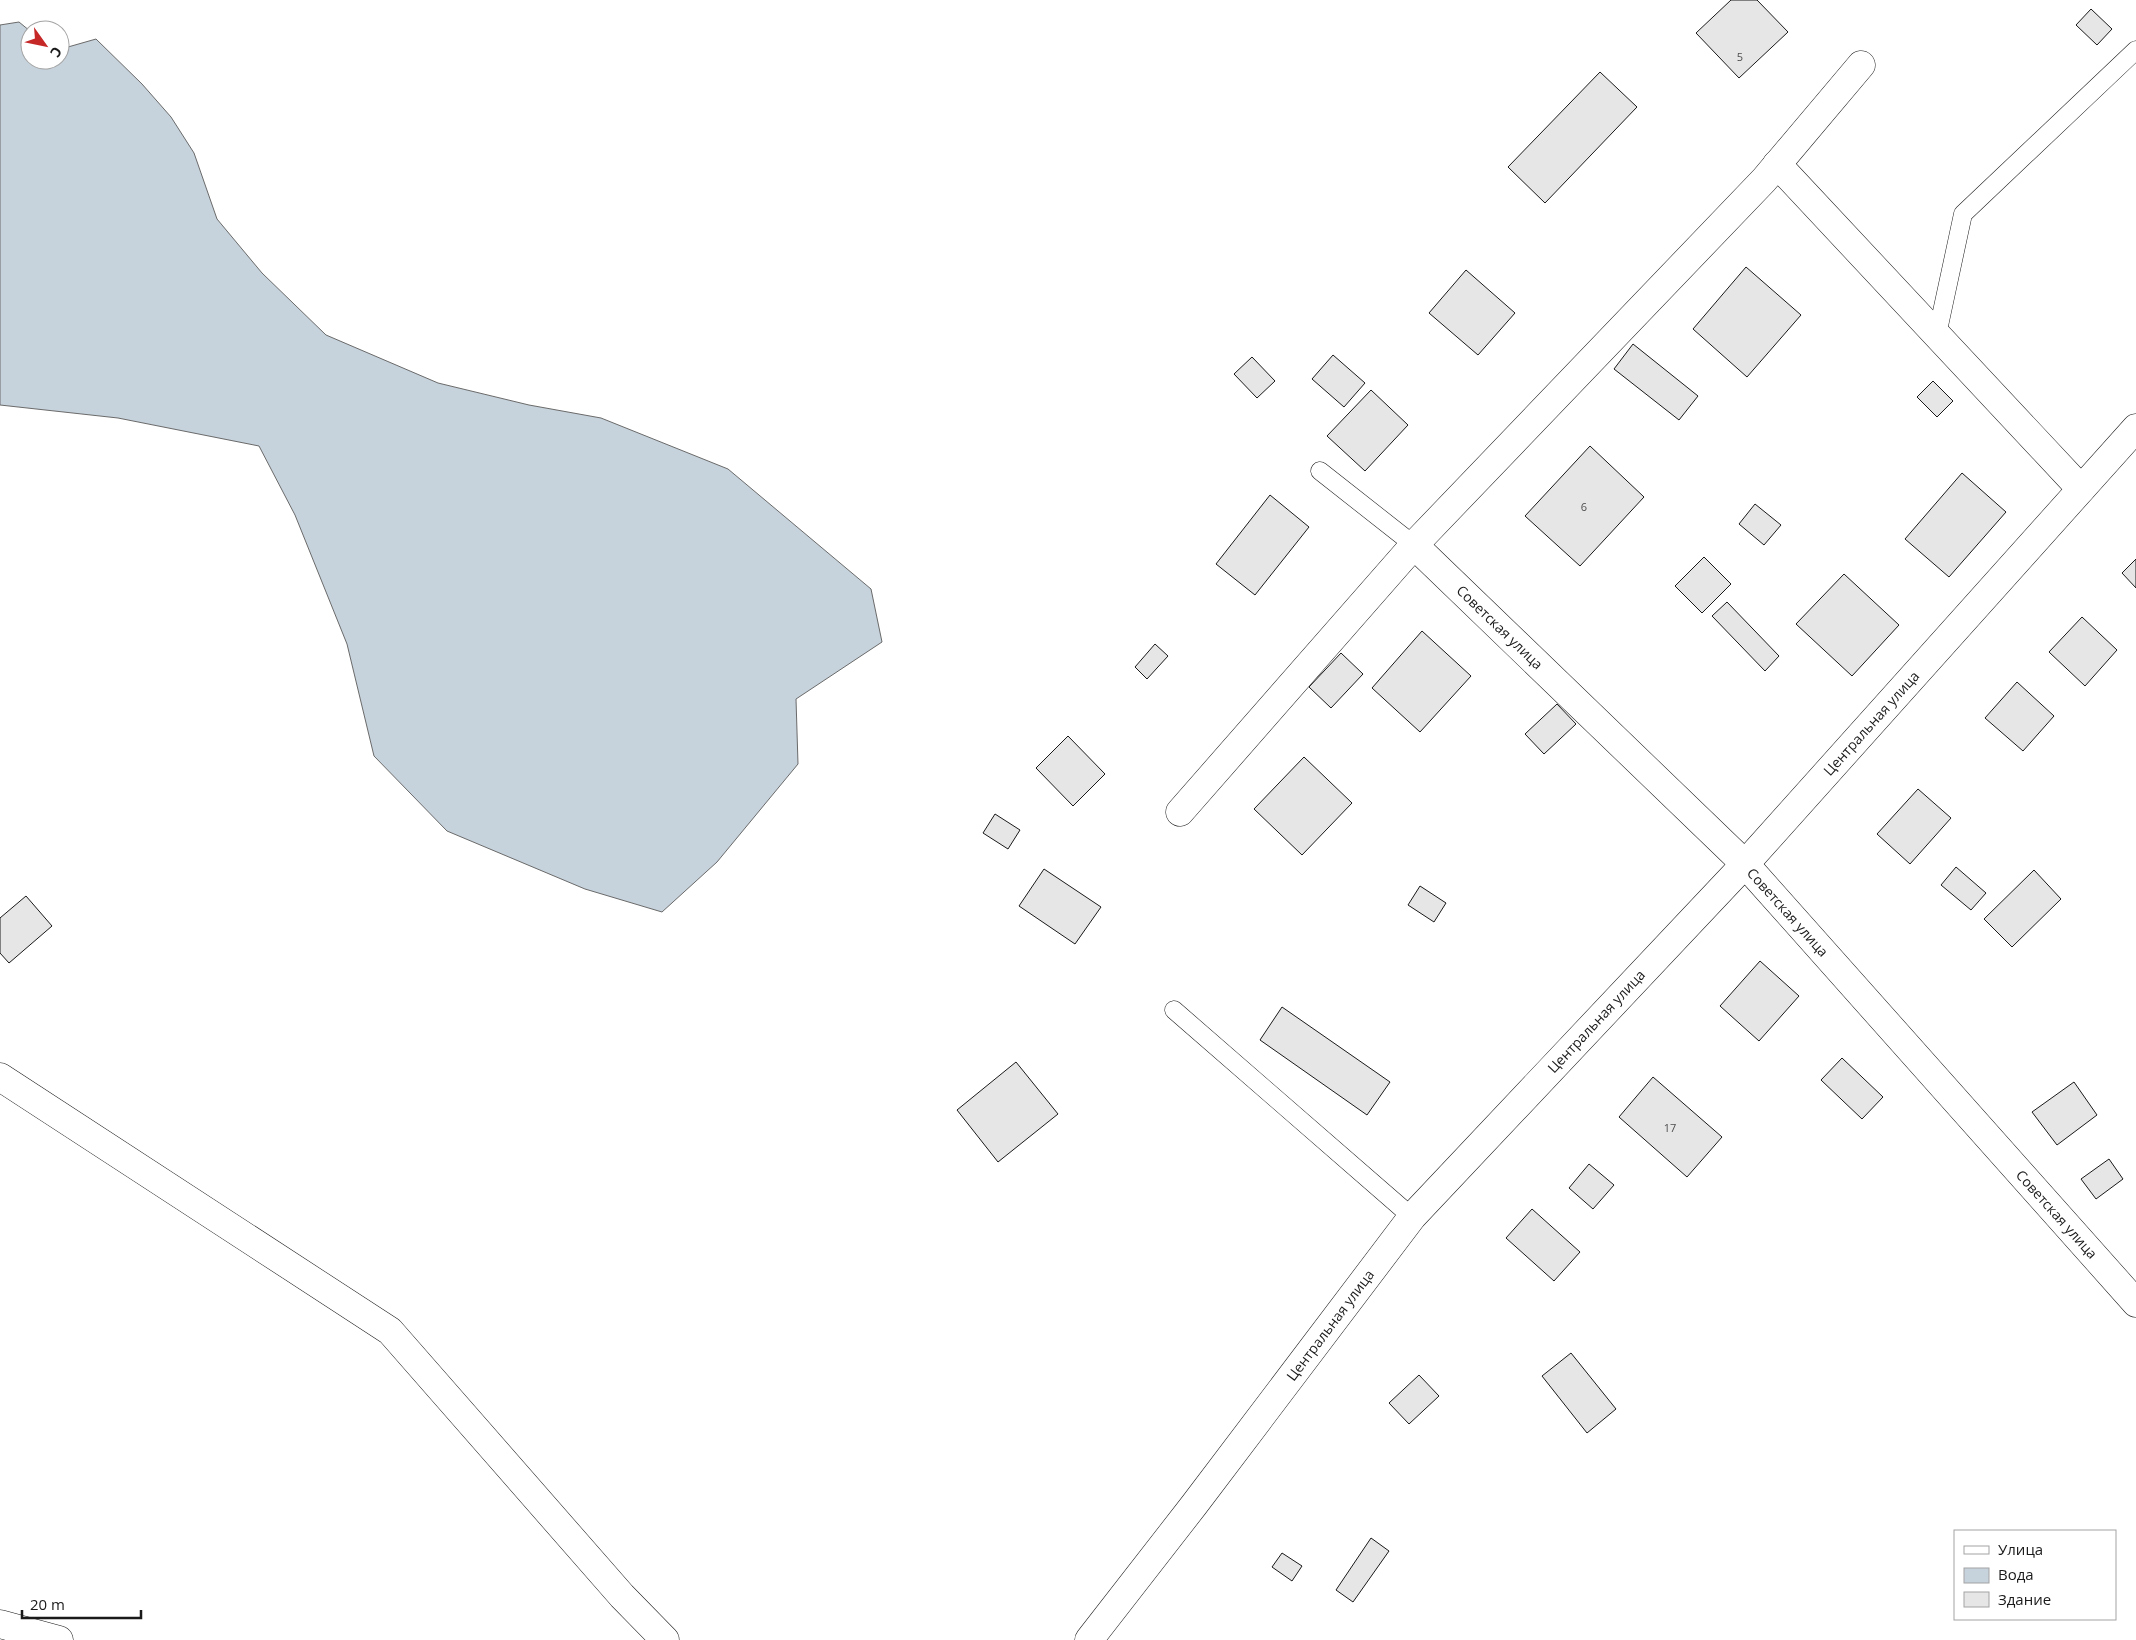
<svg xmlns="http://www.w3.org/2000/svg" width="2136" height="1640" font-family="'Open Sans',sans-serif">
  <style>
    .water { fill: #c6d2dc; stroke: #6a6a6a }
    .building { fill: #e6e6e6; stroke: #1a1a1a }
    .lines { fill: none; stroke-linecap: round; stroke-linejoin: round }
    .service-casing { stroke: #1a1a1a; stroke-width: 19 }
    .minor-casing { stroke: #1a1a1a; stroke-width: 29 }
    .tertiary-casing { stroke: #1a1a1a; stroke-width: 29 }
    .service { stroke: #fff; stroke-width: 18 }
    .minor { stroke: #fff; stroke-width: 28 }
    .tertiary { stroke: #fff; stroke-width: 28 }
    .labels { text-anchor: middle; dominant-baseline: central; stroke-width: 4; stroke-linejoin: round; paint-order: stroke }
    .number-label { font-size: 11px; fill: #4d4d4d }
    .street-label { font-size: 14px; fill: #1a1a1a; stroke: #fff }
  </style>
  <rect width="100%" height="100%" fill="#fff"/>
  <!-- water -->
  <polygon class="water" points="19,22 30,31 30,60 60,60 60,43 68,47 96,39 142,84 171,117 194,153 217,219 262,273 326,335 438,383 529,405 601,418 728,469 871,589 882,642 796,699 798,764 717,862 662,912 585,889 447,831 374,756 347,644 295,515 259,446 118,418 0,405 0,25"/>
  <!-- building -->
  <g class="building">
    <polygon points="1731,0 1757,0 1788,32 1739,78 1696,33"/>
    <polygon points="2091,9 2112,29 2097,45 2076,25"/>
    <polygon points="1600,72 1637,107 1545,203 1508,167"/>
    <polygon points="1746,267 1801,315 1747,377 1693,329"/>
    <polygon points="1466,270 1515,313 1478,355 1429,313"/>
    <polygon points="1633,344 1698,396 1679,420 1614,369"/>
    <polygon points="1333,355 1365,383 1344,407 1312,379"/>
    <polygon points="1252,357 1275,381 1257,398 1234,374"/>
    <polygon points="1933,381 1953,401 1937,417 1917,397"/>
    <polygon points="1371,390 1408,425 1365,471 1327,436"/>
    <polygon points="1590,446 1644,497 1580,566 1525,516"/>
    <polygon points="1962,473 2006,512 1949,577 1905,539"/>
    <polygon points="1270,495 1309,527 1255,595 1216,564"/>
    <polygon points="1755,504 1781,525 1764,545 1739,524"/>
    <polygon points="1704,557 1731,584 1702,613 1675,586"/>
    <polygon points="2136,559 2136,588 2122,573"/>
    <polygon points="1844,574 1899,625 1852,676 1796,624"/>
    <polygon points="1727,602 1779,656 1765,671 1712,616"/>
    <polygon points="2082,617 2117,650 2085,686 2049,652"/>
    <polygon points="1422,631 1471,676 1420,732 1372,688"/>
    <polygon points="1155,644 1168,656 1147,679 1135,667"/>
    <polygon points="1341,653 1363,674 1331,708 1309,687"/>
    <polygon points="2017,682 2054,716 2023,751 1985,718"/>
    <polygon points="1557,704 1576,724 1544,754 1525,734"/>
    <polygon points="1068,736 1105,774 1073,806 1036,768"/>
    <polygon points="1304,757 1352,803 1302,855 1254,809"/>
    <polygon points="1918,789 1951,818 1910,864 1877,834"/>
    <polygon points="995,814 1020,830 1008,849 983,833"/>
    <polygon points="1956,867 1986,893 1971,910 1941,885"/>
    <polygon points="1044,869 1101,907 1075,944 1019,906"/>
    <polygon points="2034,870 2061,899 2012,947 1984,919"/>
    <polygon points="1420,886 1446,903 1434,922 1408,905"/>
    <polygon points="26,896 52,926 9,963 0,953 0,918"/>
    <polygon points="1760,961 1799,996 1759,1041 1720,1006"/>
    <polygon points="1282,1007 1390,1082 1367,1115 1260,1040"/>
    <polygon points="1842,1058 1883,1097 1862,1119 1821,1080"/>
    <polygon points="1016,1062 1058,1114 998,1162 957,1110"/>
    <polygon points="1653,1077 1722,1137 1687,1177 1619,1117"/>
    <polygon points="2074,1082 2097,1115 2057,1145 2032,1112"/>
    <polygon points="2109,1159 2123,1179 2096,1199 2081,1179"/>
    <polygon points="1589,1164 1614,1185 1593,1209 1569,1188"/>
    <polygon points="1532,1209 1580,1252 1554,1281 1506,1238"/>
    <polygon points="1571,1353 1616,1409 1587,1433 1542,1376"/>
    <polygon points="1419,1375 1439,1396 1409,1424 1389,1403"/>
    <polygon points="1371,1538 1389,1551 1353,1602 1336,1590"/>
    <polygon points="1282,1553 1302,1566 1292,1581 1272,1567"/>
  </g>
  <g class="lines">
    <defs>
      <g id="service">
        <polyline points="1937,335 1963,214 2136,50"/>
        <polyline points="1320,471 1414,545"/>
        <polyline points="1174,1010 1412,1217"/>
      </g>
      <g id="minor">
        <polyline points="1777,164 2081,489"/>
        <polyline points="1414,545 1745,864 2136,428"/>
        <polyline points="1180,812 1414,545 1764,180 1861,65"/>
        <polyline points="0,1077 390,1331 622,1596 665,1640"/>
      </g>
      <g id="tertiary">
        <polyline points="0,1624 59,1640"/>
        <polyline points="1089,1640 1194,1505 1412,1217 1745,864 2136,1303"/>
      </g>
    </defs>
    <!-- service casing -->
    <use href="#service" class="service-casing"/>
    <!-- minor casing -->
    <use href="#minor" class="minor-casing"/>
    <!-- tertiary casing -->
    <use href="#tertiary" class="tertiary-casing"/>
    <!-- service -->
    <use href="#service" class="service"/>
    <!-- minor -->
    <use href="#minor" class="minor"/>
    <!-- tertiary -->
    <use href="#tertiary" class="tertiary"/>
  </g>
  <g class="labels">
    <!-- number labels -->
    <g class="number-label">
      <text x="1740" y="56">5</text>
      <text x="1584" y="506">6</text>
      <text x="1670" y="1127">17</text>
    </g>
    <!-- street labels -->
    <g class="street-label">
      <text transform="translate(1500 627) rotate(44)">Советская улица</text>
      <text transform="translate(1871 723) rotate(-48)">Центральная улица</text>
      <text transform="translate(1788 912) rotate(48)">Советская улица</text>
      <text transform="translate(1596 1021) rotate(-47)">Центральная улица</text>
      <text transform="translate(2057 1214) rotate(48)">Советская улица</text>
      <text transform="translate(1330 1325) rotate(-53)">Центральная улица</text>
    </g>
  </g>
  <!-- legend -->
  <rect x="1954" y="1530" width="162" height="90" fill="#ffffff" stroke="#a3a3a3"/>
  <rect x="1964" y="1546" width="25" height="8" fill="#ffffff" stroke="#a3a3a3"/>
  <text x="1998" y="1555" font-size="15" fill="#1a1a1a">Улица</text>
  <rect x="1964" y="1568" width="25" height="15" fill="#c6d2dc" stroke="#a3a3a3"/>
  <text x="1998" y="1580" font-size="15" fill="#1a1a1a">Вода</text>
  <rect x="1964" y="1592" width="25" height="15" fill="#e6e6e6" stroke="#a3a3a3"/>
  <text x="1998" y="1605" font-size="15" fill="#1a1a1a">Здание</text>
  <!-- north arrow -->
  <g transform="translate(45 45) rotate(123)"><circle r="24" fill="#ffffff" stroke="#a3a3a3"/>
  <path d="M0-4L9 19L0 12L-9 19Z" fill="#c62828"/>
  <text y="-8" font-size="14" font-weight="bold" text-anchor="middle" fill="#1a1a1a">С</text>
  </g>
  <!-- scale -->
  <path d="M22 1610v8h119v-8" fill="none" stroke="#1a1a1a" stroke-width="2.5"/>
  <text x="30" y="1610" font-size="15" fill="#1a1a1a" stroke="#ffffff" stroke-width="4" paint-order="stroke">20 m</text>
</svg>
